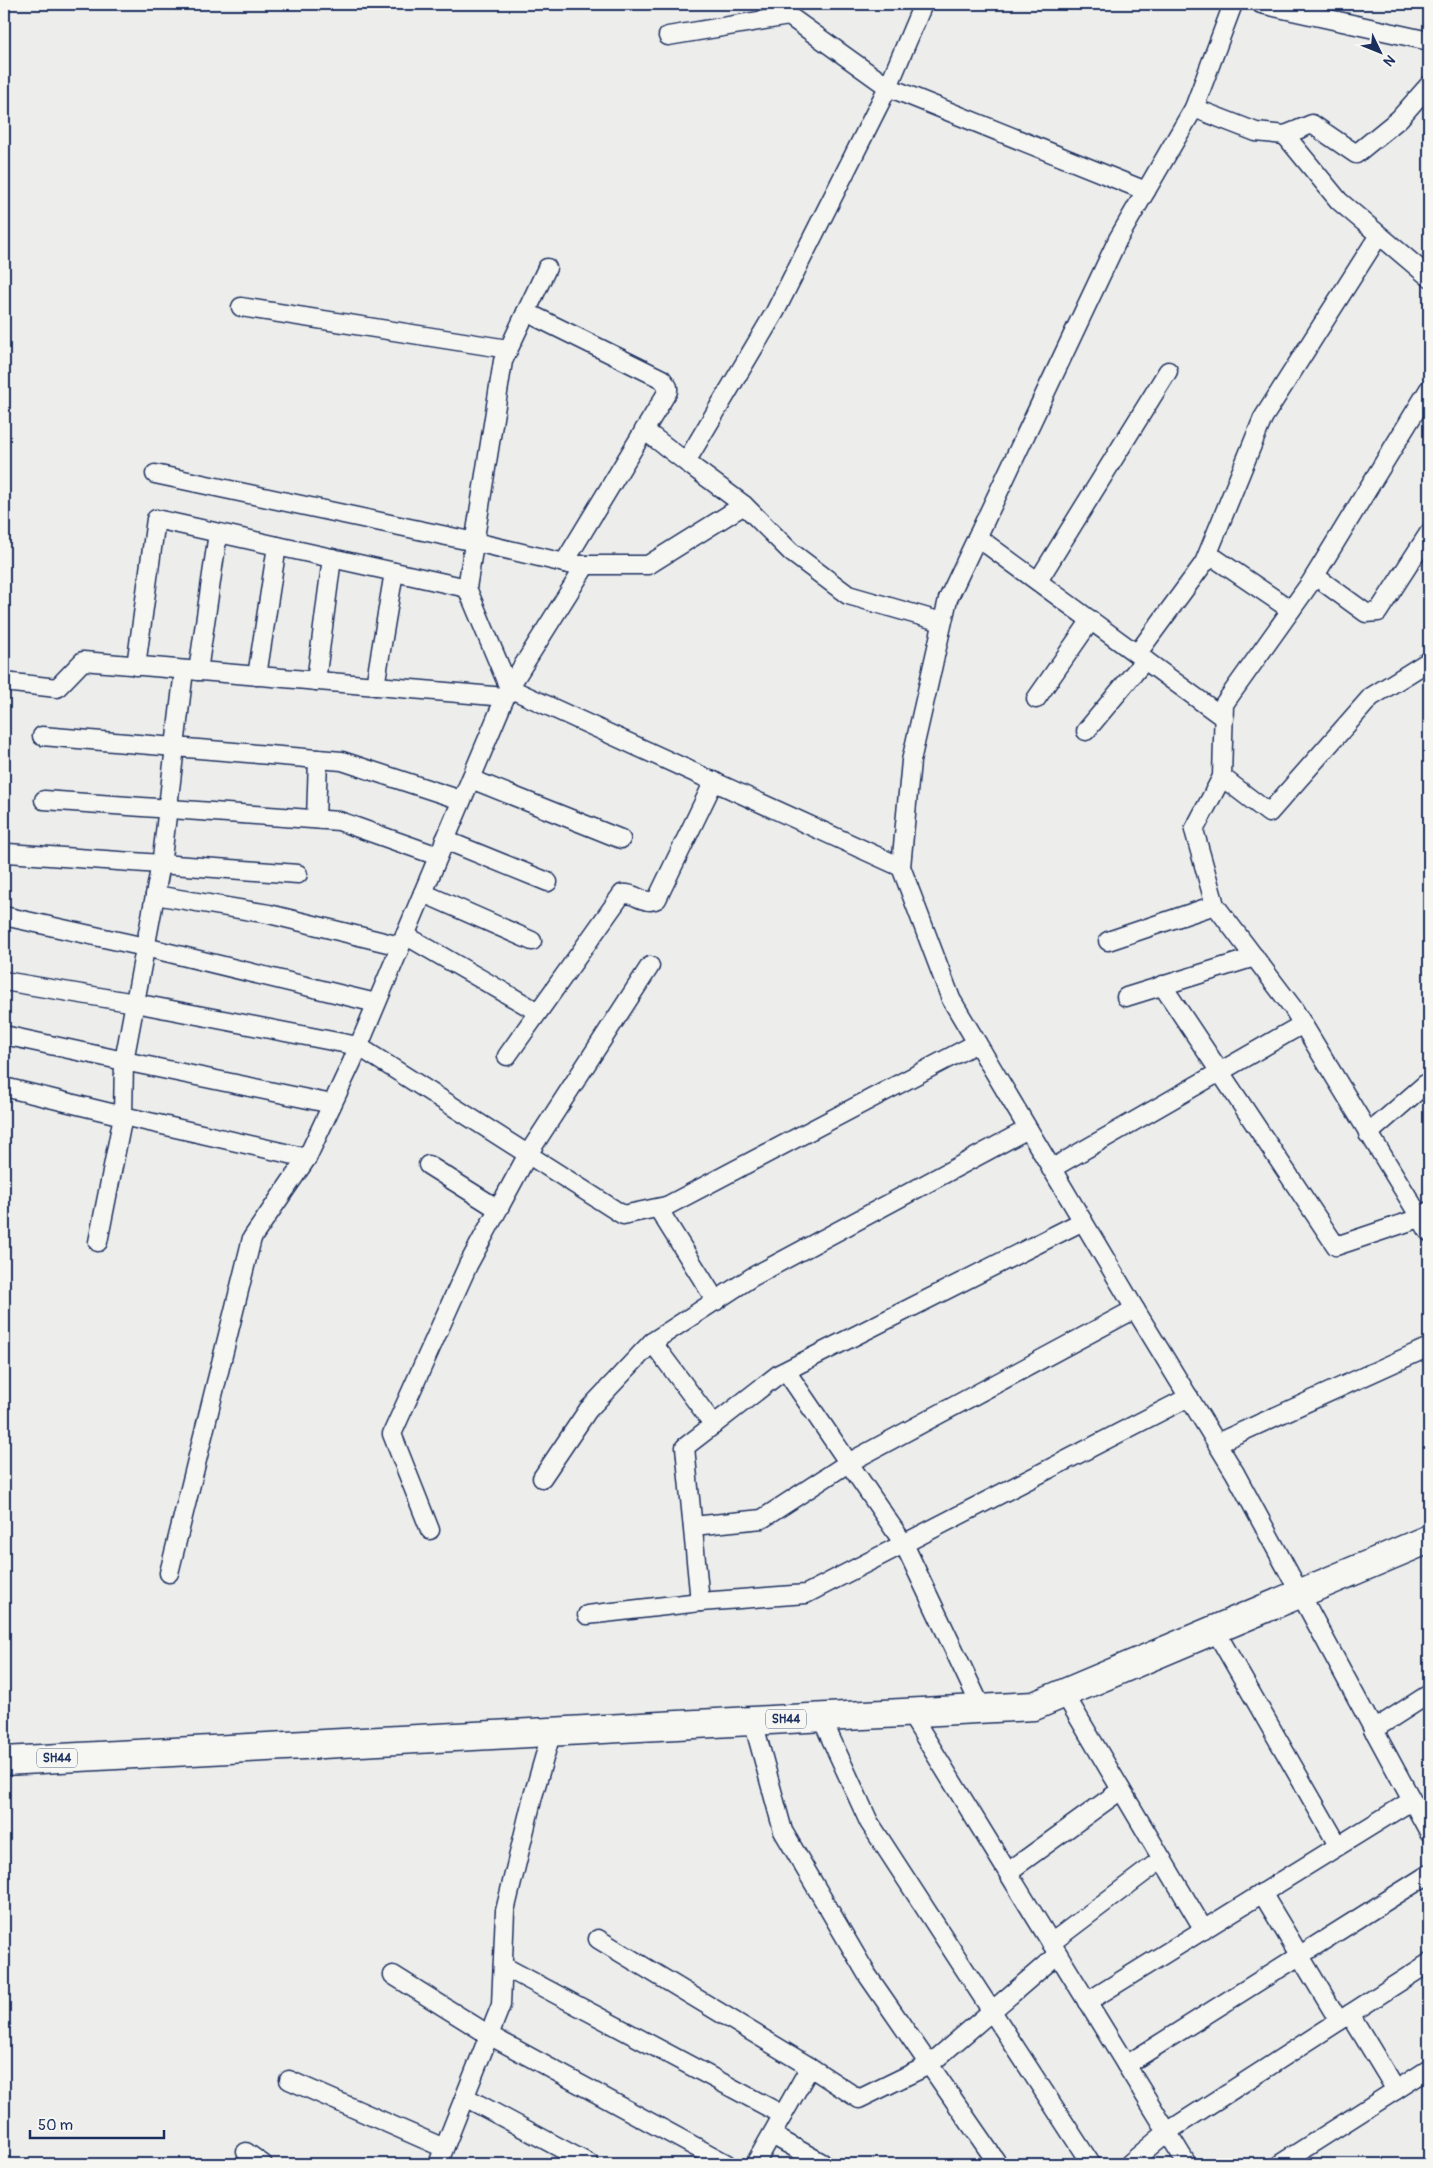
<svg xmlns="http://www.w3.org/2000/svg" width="1433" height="2168" font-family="Pangolin,sans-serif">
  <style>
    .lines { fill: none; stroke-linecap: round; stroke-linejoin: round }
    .street-casing { stroke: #1b2f5e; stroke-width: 21 }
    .primary-casing { stroke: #1b2f5e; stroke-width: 31 }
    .street { stroke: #f6f6f2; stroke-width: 18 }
    .primary { stroke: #f6f6f2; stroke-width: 28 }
    .labels { text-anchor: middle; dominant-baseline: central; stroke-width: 4.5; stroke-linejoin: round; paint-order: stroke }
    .shield { fill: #f6f6f2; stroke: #5d6b8a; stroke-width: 1 }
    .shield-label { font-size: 12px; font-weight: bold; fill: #1b2f5e }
  </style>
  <rect width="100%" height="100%" fill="#edeeec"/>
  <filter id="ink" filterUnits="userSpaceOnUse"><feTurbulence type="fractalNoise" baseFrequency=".02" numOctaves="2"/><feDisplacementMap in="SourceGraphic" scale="10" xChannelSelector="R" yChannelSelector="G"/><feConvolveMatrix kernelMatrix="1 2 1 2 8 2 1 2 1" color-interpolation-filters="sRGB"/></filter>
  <g filter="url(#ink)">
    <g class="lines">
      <defs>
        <g id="street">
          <polyline points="923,4 888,87 1146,191"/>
          <polyline points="1233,4 1194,108 1118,239 948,599 911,761 901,867 951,999 1135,1309 1235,1473 1429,1832"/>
          <polyline points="1261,4 1429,41"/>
          <polyline points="668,36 789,16 888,87 775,312 686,462 744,505 791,552 848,595 942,622"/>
          <polyline points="1194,108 1256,132 1285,135 1312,124 1356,154 1399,119 1429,85"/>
          <polyline points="1285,135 1339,201 1429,277"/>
          <polyline points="547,268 503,361 467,588 509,688 901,867"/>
          <polyline points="241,307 508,349"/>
          <polyline points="526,312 662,379 668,387 668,391 564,563"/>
          <polyline points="1429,389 1311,582 1224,704 1222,777 1194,830 1215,905 1293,1008 1429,1232"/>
          <polyline points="644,430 686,462"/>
          <polyline points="155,474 475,542 573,565 648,565 744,505"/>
          <polyline points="977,537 1224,718"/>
          <polyline points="1204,563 1263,418 1379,235"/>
          <polyline points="1315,576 1366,613 1378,612 1429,533"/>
          <polyline points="1038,581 1168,371"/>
          <polyline points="1137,654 1204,563 1212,558 1216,559 1291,610"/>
          <polyline points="136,666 156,519 467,588"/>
          <polyline points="184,670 162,858 124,1061 123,1116 307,1158"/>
          <polyline points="198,671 218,533"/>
          <polyline points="257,676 277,546"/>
          <polyline points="316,681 332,558"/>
          <polyline points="4,682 57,688 83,661 505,697"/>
          <polyline points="375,686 394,572"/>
          <polyline points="1036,699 1091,620"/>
          <polyline points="1086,731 1145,660"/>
          <polyline points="42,736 342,761 461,800"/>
          <polyline points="1222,777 1269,813 1371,697 1429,661"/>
          <polyline points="471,779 621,839"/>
          <polyline points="44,800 339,821 438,856"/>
          <polyline points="316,819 318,759"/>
          <polyline points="445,840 548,882"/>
          <polyline points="8,853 298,874"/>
          <polyline points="423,893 532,941"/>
          <polyline points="155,895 269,914 400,946"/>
          <polyline points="4,916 145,947 376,1003"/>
          <polyline points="405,935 538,1012"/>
          <polyline points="1108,941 1215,905"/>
          <polyline points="4,981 135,1003 358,1046 623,1215 666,1206"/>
          <polyline points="1162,985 1336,1246 1420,1218 1429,1211"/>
          <polyline points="1126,997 1255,957"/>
          <polyline points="4,1035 124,1061 332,1104"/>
          <path d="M507,1056L622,894C635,892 645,906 657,899L714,781"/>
          <polyline points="4,1087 123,1116 98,1242"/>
          <polyline points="1368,1134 1429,1081"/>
          <polyline points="428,1165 498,1209"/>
          <polyline points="1051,1169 1303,1024"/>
          <polyline points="1083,1221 779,1374 685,1447 700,1602 806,1594 1189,1397"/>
          <polyline points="716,1301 659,1210 977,1043"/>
          <polyline points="786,1371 904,1544 982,1709"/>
          <polyline points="714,1425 652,1342 752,1277 1028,1129"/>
          <polyline points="1217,1443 1429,1347"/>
          <polyline points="542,1478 588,1410 652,1342"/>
          <polyline points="693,1526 762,1519 848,1463 1135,1309"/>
          <polyline points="430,1530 392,1434 468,1265 528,1154 650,966"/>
          <polyline points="169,1573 252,1238 307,1158 352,1062 509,688 586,565"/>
          <polyline points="587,1615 700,1602"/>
          <polyline points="1215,1630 1338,1845"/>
          <polyline points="1064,1693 1204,1930"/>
          <polyline points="910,1713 1187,2164"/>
          <polyline points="821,1717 869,1822 1091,2164"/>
          <polyline points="753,1721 783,1831 868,1976 998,2164"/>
          <polyline points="1373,1730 1429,1694"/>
          <polyline points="1008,1872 1121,1790"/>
          <polyline points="1262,1893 1339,2021"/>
          <polyline points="598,1939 810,2067"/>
          <polyline points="1051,1943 1162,1859"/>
          <polyline points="503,1966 783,2115"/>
          <polyline points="393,1975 489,2035 727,2164"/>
          <polyline points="1087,2002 1411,1801"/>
          <polyline points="1350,2014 1396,2090"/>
          <polyline points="1126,2065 1429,1874"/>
          <polyline points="289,2080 444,2148"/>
          <polyline points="465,2097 590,2164"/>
          <polyline points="772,2135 824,2164"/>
          <polyline points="246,2152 263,2164"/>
          <polyline points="438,2164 501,2005 505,1911 533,1796 552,1731"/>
          <polyline points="755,2164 810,2067 859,2099 929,2065 1058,1954"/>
          <polyline points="1129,2164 1167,2132 1429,1963"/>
          <polyline points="1280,2164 1429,2069"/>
        </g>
        <polyline id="primary" points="4,1761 1034,1706 1429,1539"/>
      </defs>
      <!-- street casing -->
      <use href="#street" class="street-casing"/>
      <!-- primary casing -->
      <use href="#primary" class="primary-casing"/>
      <!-- street -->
      <use href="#street" class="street"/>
      <!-- primary -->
      <use href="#primary" class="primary"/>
    </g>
  </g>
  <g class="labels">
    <!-- shield labels -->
    <g class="shield">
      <rect x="766" y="1709.5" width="40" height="19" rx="4"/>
      <rect x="37" y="1748.5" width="40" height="19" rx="4"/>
    </g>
    <g class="shield-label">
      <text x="786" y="1719">SH44</text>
      <text x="57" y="1758">SH44</text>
    </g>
  </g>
  <!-- margin -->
  <rect width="1433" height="2168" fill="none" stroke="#f6f6f2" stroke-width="20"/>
  <rect x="10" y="10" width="1413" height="2148" fill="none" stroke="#1b2f5e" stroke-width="2" filter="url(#ink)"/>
  <!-- north arrow -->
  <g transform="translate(1380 52) rotate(133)" stroke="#f6f6f2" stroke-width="4" paint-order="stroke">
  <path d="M0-4L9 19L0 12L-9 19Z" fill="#1b2f5e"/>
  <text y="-8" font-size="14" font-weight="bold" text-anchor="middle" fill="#1b2f5e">N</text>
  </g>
  <!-- scale -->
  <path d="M30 2130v8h134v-8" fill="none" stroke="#1b2f5e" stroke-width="2.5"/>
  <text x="38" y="2130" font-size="15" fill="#1b2f5e" stroke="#f6f6f2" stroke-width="4" paint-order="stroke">50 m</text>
</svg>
